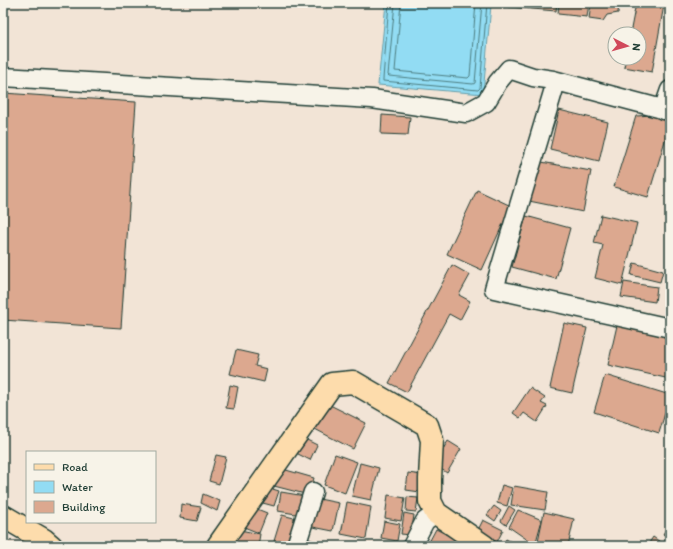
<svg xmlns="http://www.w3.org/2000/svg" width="673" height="549" font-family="Itim,sans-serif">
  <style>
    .water { fill: #92dcf3; stroke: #649ca7 }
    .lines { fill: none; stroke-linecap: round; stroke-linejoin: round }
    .shore { stroke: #4d7d80; stroke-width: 1 }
    .building { fill: #dca88f; stroke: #1f3d34 }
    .minor-casing { stroke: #1f3d34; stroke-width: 21 }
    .major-casing { stroke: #1f3d34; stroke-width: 25 }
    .minor { stroke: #f7f3e8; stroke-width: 18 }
    .major { stroke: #fddcac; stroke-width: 22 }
  </style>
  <rect width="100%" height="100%" fill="#f2e4d6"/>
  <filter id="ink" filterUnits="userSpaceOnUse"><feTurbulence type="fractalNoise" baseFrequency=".025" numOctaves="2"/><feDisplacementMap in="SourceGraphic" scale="8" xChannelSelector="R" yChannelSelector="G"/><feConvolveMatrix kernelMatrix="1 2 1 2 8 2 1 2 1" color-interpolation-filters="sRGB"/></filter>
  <g filter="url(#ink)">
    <!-- water -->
    <polygon class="water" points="386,3 472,3 491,5 483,94 378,85"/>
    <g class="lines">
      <!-- shore -->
      <g class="shore">
        <polyline points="389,3 383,79 383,81 478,90 480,88 487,3"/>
        <polyline points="395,3 388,75 389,76 473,84 475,83 482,3"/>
        <polyline points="401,3 395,71 468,78 470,76 476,3"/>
      </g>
    </g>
    <!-- building -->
    <g class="building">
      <polygon points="509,3 557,3 556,11 509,7"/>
      <polygon points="559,3 589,3 587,17 558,14"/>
      <polygon points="591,3 619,3 618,13 607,15 603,21 589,19"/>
      <polygon points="636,3 655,3 664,5 652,72 624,67 626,58 639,58 639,34 630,34"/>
      <polygon points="3,93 136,102 121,328 3,320"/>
      <polygon points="559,110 608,122 599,161 550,149"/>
      <polygon points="670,114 670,124 648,197 614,187 636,116"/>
      <polygon points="382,115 410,117 408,135 381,134"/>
      <polygon points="536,161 591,171 583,212 529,201"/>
      <polygon points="477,190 511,206 482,270 447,254"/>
      <polygon points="601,215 637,223 622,285 595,278 603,245 594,243"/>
      <polygon points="526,216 570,228 556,279 512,267"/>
      <polygon points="634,263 663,271 660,282 631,275"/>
      <polygon points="452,265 470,275 459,295 470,301 460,320 449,314 407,392 389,383"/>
      <polygon points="624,282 657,287 655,302 621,297"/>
      <polygon points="618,321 670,332 670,379 608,365"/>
      <polygon points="564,323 587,328 572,393 550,388"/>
      <polygon points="236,350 258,355 255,366 267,369 264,382 230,374"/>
      <polygon points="605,375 670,395 670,397 659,433 594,412"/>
      <polygon points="230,385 238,387 234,409 226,408"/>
      <polygon points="530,388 545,398 541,403 547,406 537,422 524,413 520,418 513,413"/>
      <polygon points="326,403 366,423 353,449 313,428"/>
      <polygon points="297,435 317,445 310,460 290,450"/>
      <polygon points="448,441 461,449 447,473 434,464"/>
      <polygon points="335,454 357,462 345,493 324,485"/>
      <polygon points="216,455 226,457 219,484 209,481"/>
      <polygon points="360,463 379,468 371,500 352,496"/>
      <polygon points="279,468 314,478 309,495 274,486"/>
      <polygon points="408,473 422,475 420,492 406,490"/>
      <polygon points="502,485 512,488 507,506 497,503"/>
      <polygon points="263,486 279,491 274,506 259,502"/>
      <polygon points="514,486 548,492 545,510 511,505"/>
      <polygon points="281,492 305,496 302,515 278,511"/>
      <polygon points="203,494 220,501 217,511 201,503"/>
      <polygon points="388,495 405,498 401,521 385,518"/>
      <polygon points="407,497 418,498 416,512 406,511"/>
      <polygon points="314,498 339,503 333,531 308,526"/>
      <polygon points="347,502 371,507 366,539 341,534"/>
      <polygon points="181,504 201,507 197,521 180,518"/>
      <polygon points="494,506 501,511 495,521 487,515"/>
      <polygon points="509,506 515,510 506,525 501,521"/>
      <polygon points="252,507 267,513 259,533 244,527"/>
      <polygon points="518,510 542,520 535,545 509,527"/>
      <polygon points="544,512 574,519 568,546 537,546"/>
      <polygon points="404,513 414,515 411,535 401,534"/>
      <polygon points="282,515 298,519 291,546 274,541"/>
      <polygon points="483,520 503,530 497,542 477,532"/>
      <polygon points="384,521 400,524 397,541 381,538"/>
      <polygon points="670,523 670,539 663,534"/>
      <polygon points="235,529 260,534 258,546 232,546"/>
      <polygon points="436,529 463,543 461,546 427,546"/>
      <polygon points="653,537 666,546 647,546"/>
      <polygon points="303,538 328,544 328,546 302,546"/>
      <polygon points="506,539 519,546 502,546"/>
    </g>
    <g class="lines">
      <defs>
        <g id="minor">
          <polyline points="3,77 372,99 466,113 486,102 498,82 509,69 533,77 553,80 670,111"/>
          <polyline points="556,82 494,289 670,328"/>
          <polyline points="663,110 670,90"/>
          <polyline points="296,546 313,492"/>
          <polyline points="412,546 425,521 436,513"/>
        </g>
        <g id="major">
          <polyline points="3,516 44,540 51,546"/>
          <polyline points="218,546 332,384 353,382 427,425 432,440 430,479 430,501 436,513 484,546"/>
        </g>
      </defs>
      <!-- minor casing -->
      <use href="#minor" class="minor-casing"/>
      <!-- major casing -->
      <use href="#major" class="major-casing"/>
      <!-- minor -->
      <use href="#minor" class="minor"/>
      <!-- major -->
      <use href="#major" class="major"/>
    </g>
  </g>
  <!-- margin -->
  <rect width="673" height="549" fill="none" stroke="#f7f3e8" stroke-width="16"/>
  <rect x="8" y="8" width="657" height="533" fill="none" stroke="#1f3d34" stroke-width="1.5" filter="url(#ink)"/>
  <!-- legend -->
  <rect x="26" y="451" width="130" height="72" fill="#f7f3e8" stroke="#a1aaa0"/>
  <rect x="34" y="464" width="20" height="6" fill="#fddcac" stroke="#a1aaa0"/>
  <text x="62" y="471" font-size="12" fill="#1f3d34">Road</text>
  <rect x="34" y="481" width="20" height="12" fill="#92dcf3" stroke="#a1aaa0"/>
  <text x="62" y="491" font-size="12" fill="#1f3d34">Water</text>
  <rect x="34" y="501" width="20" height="12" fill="#dca88f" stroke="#a1aaa0"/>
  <text x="62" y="511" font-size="12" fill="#1f3d34">Building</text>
  <!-- north arrow -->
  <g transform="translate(627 46) rotate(96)"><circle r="19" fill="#f7f3e8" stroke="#a1aaa0"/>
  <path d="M0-3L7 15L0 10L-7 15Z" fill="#d1495b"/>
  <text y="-6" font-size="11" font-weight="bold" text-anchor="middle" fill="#1f3d34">N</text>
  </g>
</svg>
